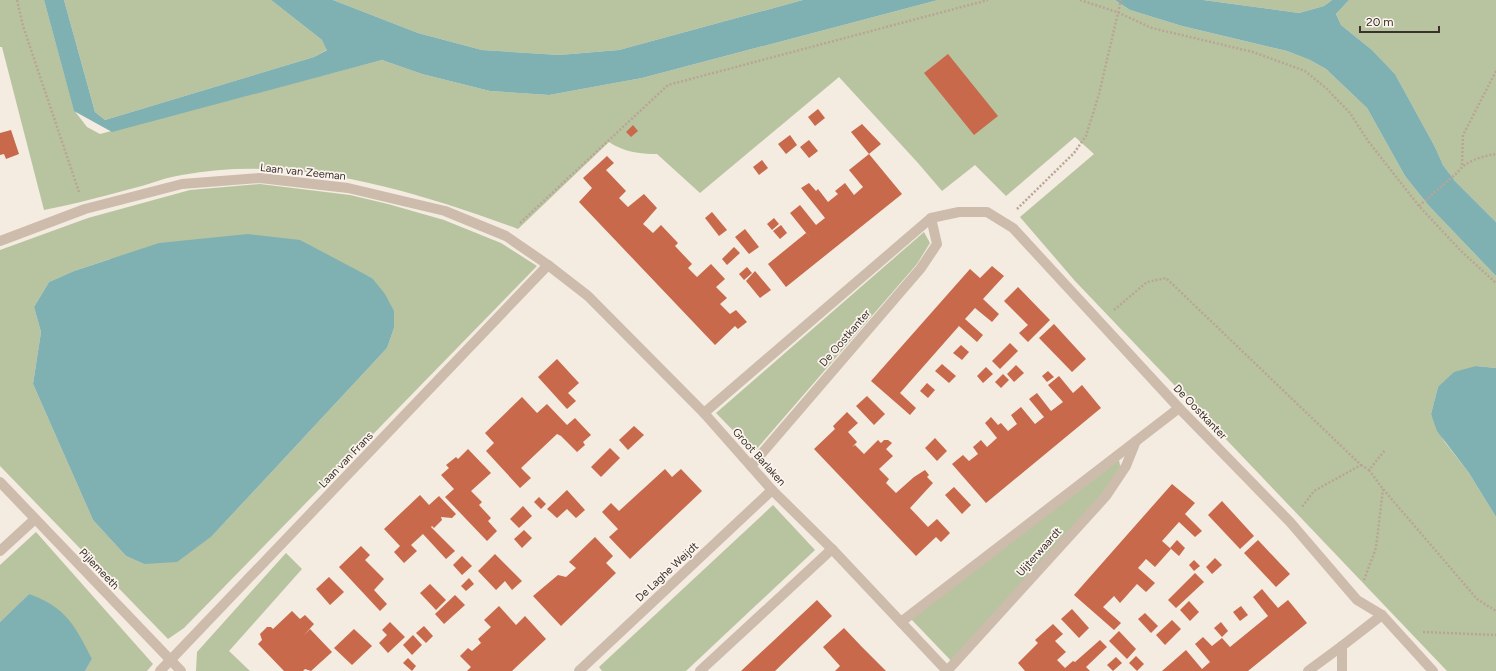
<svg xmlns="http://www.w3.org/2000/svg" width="1496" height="671" font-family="Figtree,sans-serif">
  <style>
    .green { fill: #b8c4a0; fill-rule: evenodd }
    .water { fill: #7fb0b2 }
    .building { fill: #c8694b }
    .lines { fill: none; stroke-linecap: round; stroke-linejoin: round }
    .path { stroke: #b9a596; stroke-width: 2.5; stroke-dasharray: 2 2; stroke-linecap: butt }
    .service { stroke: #cdbbac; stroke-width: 10 }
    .minor { stroke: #cdbbac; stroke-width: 10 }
    .labels { text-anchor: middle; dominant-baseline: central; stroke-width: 3.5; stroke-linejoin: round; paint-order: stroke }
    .street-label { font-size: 11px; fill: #3b302b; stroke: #fbf5ee }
  </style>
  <rect width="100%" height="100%" fill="#f4ebe1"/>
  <!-- green -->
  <g class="green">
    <path d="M0,0H44L74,110L87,127L100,134L382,60L422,74L490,91L549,95L642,78L938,0H1115L1130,10L1182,26L1287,51L1310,60L1326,69L1367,108L1405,176L1429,206L1496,276V368L1476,366L1438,387L1431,414L1444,441L1469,473L1496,517V671H1447L1075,281L1020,217L1094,154L1075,137L1006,196L975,165L942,191L918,163L839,77L700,193L657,154C639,154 624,152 609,142L518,229C411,190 296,154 182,175C167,177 153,183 138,187C107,195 76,204 44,210L2,47H0Z"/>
    <polygon points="64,0 271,0 322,40 328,49 314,57 105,120 95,112"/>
    <polygon points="333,0 803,0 619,50 559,55 482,50 418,33"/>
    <polygon points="1203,0 1332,0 1324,6 1299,13"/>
    <polygon points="1349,0 1496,0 1496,222 1455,181 1443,165 1435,147 1395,74 1372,50 1341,25 1336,14"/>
    <path d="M260,184L350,195L388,204L444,220L501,243L537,266L184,628L168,639L0,466V250L88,218L190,190ZM110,259L347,266L372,278L394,328L387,348L212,536L144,564L126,556L93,520L33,384L41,332L34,307L49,282L74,271Z"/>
    <polygon points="924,232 930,243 917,264 754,452 716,413"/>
    <polygon points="1119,460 1121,471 957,667 911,619"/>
    <polygon points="773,505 815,550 686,671 602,671 599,667"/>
    <polygon points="36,532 153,664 147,671 85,671 92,659 29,594 0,622 0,565"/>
    <polygon points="286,553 302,569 229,651 250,671 196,671 197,652"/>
  </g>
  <!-- water -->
  <g class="water">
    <polygon points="44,0 64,0 95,112 105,120 314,57 327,50 322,40 271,0 333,0 418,33 482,50 559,55 619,50 803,0 938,0 642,78 549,95 490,91 422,74 382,60 112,132 74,111"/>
    <polygon points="1115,0 1203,0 1299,13 1324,6 1332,0 1349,0 1336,14 1341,25 1372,50 1395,74 1435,147 1443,165 1455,181 1496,222 1496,276 1429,206 1405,176 1367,108 1326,69 1310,60 1287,51 1182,26 1130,10"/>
    <polygon points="248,234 300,240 372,278 385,294 394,311 394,328 387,348 212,536 177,562 144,564 126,556 93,520 33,384 41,332 34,307 49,282 74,271 159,243"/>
    <polygon points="1476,366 1496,368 1496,517 1469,473 1437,431 1431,414 1438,387 1454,372"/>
    <path d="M29,594C66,607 75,626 92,659L85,671H0V622Z"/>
  </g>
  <!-- building -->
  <g class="building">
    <polygon points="948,54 998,116 974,135 924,73"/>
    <polygon points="818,109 825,118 815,126 808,117"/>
    <polygon points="862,124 881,144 869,154 851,132"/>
    <polygon points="633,125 638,131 631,137 626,132"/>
    <polygon points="11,130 19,154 6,159 4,154 0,155 0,133"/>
    <polygon points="790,135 797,145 786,154 778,144"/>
    <polygon points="809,140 818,151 809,158 800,147"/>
    <polygon points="869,154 902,194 786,287 768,264 806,233 811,239 790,213 800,205 816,225 825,218 801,188 809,183 816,191 818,189 828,202 838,194 835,191 845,183 854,195 863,187 849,170"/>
    <polygon points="607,156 614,163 606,170 626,191 619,198 628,207 644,194 657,208 643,224 653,233 661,225 678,243 675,246 692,264 688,268 697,277 711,264 725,279 716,287 727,298 720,304 730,314 736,310 747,322 738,329 735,326 715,345 579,202 592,188 583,178"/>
    <polygon points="762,160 768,168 759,175 753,167"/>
    <polygon points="712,212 727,230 719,236 705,218"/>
    <polygon points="774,218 779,224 772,230 767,224"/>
    <polygon points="781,225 787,233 780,239 773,231"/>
    <polygon points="745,229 759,247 749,254 735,237"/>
    <polygon points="734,247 740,253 727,265 722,259"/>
    <polygon points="992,266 1004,276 983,299 999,314 992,322 975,308 965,319 983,335 977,342 959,326 900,393 916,408 910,415 871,381 970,269 980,278"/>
    <polygon points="747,267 752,273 744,280 739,274"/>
    <polygon points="755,271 771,290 760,298 746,281"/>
    <polygon points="1018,287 1050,320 1028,342 1019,333 1028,325 1004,301"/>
    <polygon points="1054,324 1086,359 1072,372 1039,338"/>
    <polygon points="1010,343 1018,351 1000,369 992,361"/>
    <polygon points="961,345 969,352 962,360 953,353"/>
    <polygon points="557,359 579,383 568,393 576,401 567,409 538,377"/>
    <polygon points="942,364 956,376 949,383 935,371"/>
    <polygon points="1016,365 1024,373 1014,382 1007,374"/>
    <polygon points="986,367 993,374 983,383 977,376"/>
    <polygon points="1048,371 1054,377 1047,382 1042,376"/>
    <polygon points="1003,374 1009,380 1001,388 995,382"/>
    <polygon points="1059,376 1073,393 1082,385 1101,408 986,503 952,464 963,455 969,461 978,454 973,447 981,440 987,447 997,438 985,423 991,417 998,425 1001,423 1008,431 1017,424 1011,415 1021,407 1035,424 1044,417 1029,399 1037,393 1051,411 1063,402 1048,385"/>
    <polygon points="927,383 935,390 928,398 920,391"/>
    <polygon points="867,396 885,414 874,425 856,406"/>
    <polygon points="522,397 537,413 547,404 567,425 575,418 591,435 583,442 585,445 577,452 561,436 557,434 521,468 531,478 520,488 486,451 494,443 485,433"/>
    <polygon points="847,412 858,423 848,432 857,442 852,447 855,445 864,454 878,440 881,443 884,440 888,440 892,443 886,449 893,456 879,469 889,479 886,483 896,493 914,477 925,470 929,475 927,477 933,483 910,508 928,527 937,519 950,533 941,542 936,537 916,556 814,449 835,429 833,426"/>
    <polygon points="634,426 644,435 628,450 619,440"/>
    <polygon points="935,438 947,451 937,461 925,448"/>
    <polygon points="610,448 620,458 601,477 591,467"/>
    <polygon points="468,449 491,473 471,491 482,502 479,505 491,518 488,521 497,531 487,541 445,497 454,489 441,475 449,468 446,465 456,457 458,459"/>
    <polygon points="665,469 672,477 681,469 702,491 630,559 609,537 618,529 602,512 611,503 619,511"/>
    <polygon points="1172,484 1195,503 1185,514 1202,531 1195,537 1179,522 1162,541 1171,549 1155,567 1146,559 1138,568 1155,583 1146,592 1137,584 1120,603 1114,596 1103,607 1121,623 1114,630 1074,595"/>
    <polygon points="954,487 971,505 962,514 945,495"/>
    <polygon points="567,490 585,510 576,518 567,509 557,518 547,509"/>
    <polygon points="420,495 429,505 439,496 456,514 452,518 441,517 442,520 434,528 432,526 431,527 455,551 446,559 423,534 411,545 417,551 404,563 394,552 400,546 384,529"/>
    <polygon points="539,497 546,504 541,509 534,502"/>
    <polygon points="1222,501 1254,536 1240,549 1208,515"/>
    <polygon points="523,506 532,516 519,528 510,519"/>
    <polygon points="524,530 532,538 522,548 514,539"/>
    <polygon points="595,537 613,556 606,563 616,573 561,626 533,596 558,575 566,577 576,568 569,562"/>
    <polygon points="1177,540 1185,548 1179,556 1170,548"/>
    <polygon points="1258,540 1290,574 1276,587 1244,553"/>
    <polygon points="361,546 370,555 365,560 384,579 374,590 387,604 380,611 339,567"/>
    <polygon points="495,554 522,581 512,590 505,581 496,590 478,571"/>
    <polygon points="462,556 472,566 462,575 453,565"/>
    <polygon points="1215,558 1222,565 1212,574 1206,567"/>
    <polygon points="1194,560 1200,566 1194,571 1189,565"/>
    <polygon points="1195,573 1204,582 1176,608 1168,600"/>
    <polygon points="329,577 344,592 330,605 316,589"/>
    <polygon points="469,578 474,584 466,591 461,586"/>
    <polygon points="430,584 446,600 436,610 420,593"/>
    <polygon points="1262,589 1278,608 1288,600 1307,623 1248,671 1162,671 1186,650 1202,669 1210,662 1195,644 1203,637 1212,646 1222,638 1230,647 1268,616 1253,597"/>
    <polygon points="455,595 465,605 444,624 435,614"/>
    <polygon points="817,600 832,616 805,642 775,671 741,671"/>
    <polygon points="1189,601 1199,612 1190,621 1180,610"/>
    <polygon points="499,606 516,625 525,616 546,639 512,671 467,671 471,667 460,656 468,648 472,651 481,643 478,639 491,627 484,620"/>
    <polygon points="1241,606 1248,615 1240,621 1233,612"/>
    <polygon points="1072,609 1089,628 1079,638 1061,619"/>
    <polygon points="292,611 300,619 305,615 314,624 304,635 310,629 332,652 311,671 305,669 303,671 284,671 258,644 262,640 260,634 267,627 271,627 273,629"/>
    <polygon points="1145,613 1158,626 1151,633 1138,619"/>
    <polygon points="1172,620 1181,629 1165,645 1156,635"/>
    <polygon points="390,622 405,637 388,653 379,643 387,635 382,630"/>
    <polygon points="1221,622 1228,631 1222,637 1214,628"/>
    <polygon points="1053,624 1063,634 1055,641 1066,652 1057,660 1065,668 1073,661 1075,662 1100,640 1107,647 1086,667 1090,671 1025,671 1018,663 1038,643 1035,640"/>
    <polygon points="424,626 433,636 426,643 416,633"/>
    <polygon points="844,628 861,646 886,671 835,671 840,666 823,647"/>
    <polygon points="354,629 372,646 352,665 334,648"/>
    <polygon points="1119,631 1136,649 1127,659 1109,641"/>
    <polygon points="413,635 422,645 412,655 403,645"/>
    <polygon points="1136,656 1144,664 1137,671 1129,663"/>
    <polygon points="1116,657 1122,663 1113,671 1107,665"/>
    <polygon points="408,658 416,666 412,671 403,663"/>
  </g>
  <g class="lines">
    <!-- path -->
    <g class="path">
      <polyline points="17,0 23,26 79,192"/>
      <polyline points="1080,0 1117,12 1152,28 1253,52 1305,71 1327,89 1350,113 1368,141 1419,206 1461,251 1496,283"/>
      <polyline points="1462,165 1463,135 1496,71"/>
      <path d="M1419,206L1458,172C1465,161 1483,156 1496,154"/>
      <polyline points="1017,209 1074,153 1086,136 1099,94 1121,0"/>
      <polyline points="520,223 668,85 988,0"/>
      <polyline points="1114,310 1147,282 1166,278 1361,465 1314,491 1302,507"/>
      <polyline points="1361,465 1369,470 1385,450"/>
      <polyline points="1369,470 1383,489 1477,599 1496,611"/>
      <polyline points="1364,580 1376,548 1383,489"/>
      <polyline points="1423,632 1496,635"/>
    </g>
    <!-- service -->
    <g class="service">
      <polyline points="751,466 921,268 937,244 931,218"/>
      <polyline points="1308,671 1342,646"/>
      <polyline points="1342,671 1342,646"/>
    </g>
    <!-- minor -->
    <g class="minor">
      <polyline points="0,241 85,209 182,184 260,178 348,188 445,211 506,236 548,265 588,296 704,413 772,490 832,549 947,671"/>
      <polyline points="704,413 931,218 959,212 987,212 1013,228 1179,408 1290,522 1357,600 1382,615 1433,671"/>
      <polyline points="0,482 181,671"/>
      <polyline points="0,551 35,519"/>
      <polyline points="901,622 1179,408"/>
      <polyline points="1342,646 1382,615"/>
      <polyline points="160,671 548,265"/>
      <polyline points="579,671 772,490"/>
      <polyline points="700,671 832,549"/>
      <polyline points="947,671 1106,496 1126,466 1136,441"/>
    </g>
  </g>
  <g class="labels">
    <!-- street labels -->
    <g class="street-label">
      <text transform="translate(303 172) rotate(6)">Laan van Zeeman</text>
      <text transform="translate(845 338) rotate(-49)">De Oostkanter</text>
      <text transform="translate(1200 412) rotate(46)">De Oostkanter</text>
      <text transform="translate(759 457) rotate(48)">Groot Barlaken</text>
      <text transform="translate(346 460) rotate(-46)">Laan van Frans</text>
      <text transform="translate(1039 552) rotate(-48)">Uijterwaardt</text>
      <text transform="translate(99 569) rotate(46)">Pijlemeeth</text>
      <text transform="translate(667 572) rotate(-43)">De Laghe Weijdt</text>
    </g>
  </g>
  <!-- scale -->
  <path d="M1360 26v6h79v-6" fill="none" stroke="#3b302b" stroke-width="2"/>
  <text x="1366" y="26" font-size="12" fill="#3b302b" stroke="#fbf5ee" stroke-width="3" paint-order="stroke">20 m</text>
</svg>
